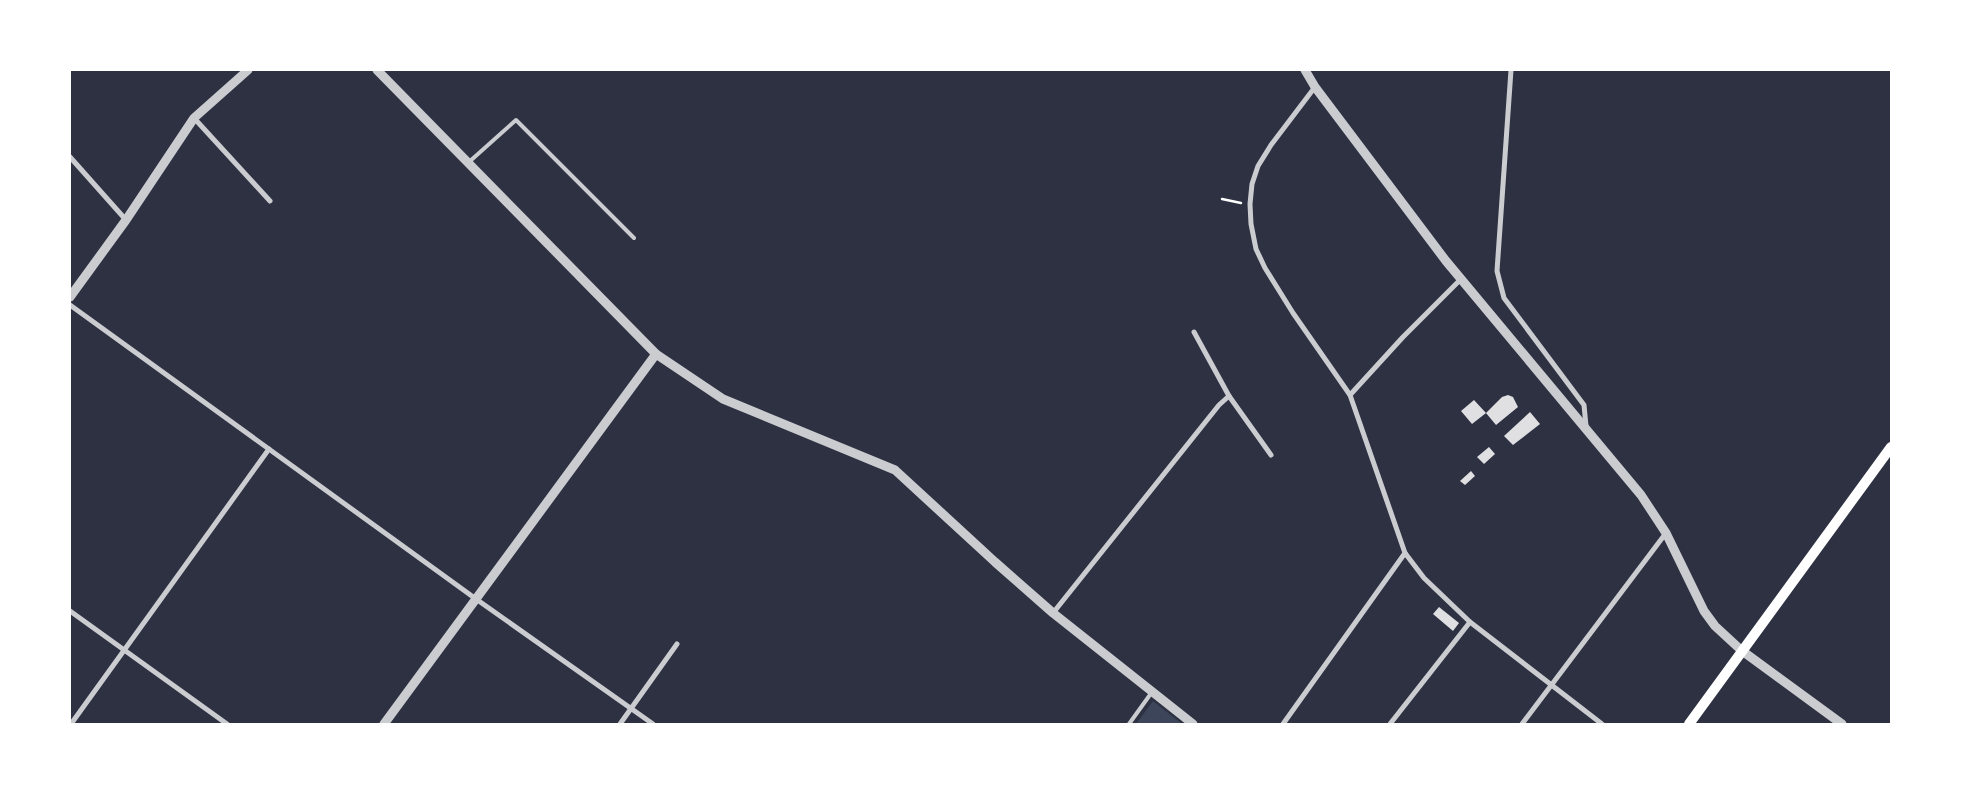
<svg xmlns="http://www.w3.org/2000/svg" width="1961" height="794" font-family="'DejaVu Sans',sans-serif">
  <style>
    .green { fill: #3c4559 }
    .building { fill: #e0e0e3 }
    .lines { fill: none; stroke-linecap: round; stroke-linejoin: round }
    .path { stroke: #fff; stroke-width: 2.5 }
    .service { stroke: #caccd0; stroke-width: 4 }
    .minor { stroke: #caccd0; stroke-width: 5 }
    .tertiary { stroke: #caccd0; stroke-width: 9 }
    .secondary { stroke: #fff; stroke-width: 10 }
  </style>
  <rect width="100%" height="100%" fill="#2d3142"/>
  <!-- green -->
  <polygon class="green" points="1153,701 1182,724 1136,724"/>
  <!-- building -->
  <g class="building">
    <polygon points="1508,395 1513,397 1518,407 1496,425 1486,413 1472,424 1461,411 1474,400 1486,413 1502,397"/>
    <polygon points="1530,412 1540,424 1513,445 1504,436"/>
    <polygon points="1489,447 1495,454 1484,464 1477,457"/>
    <polygon points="1471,471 1475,476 1465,485 1460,481"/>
    <polygon points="1439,607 1459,623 1453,631 1433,614"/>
  </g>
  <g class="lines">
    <!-- path -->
    <polyline class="path" points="1222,199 1241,203"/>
    <!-- service -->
    <g class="service">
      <polyline points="469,162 516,120 634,238"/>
      <polyline points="1129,724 1152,692"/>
    </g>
    <!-- minor -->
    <g class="minor">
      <polyline points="1511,70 1497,271 1504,298 1584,405 1586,426"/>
      <polyline points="1315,87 1271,145 1258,166 1252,184 1250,204 1251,224 1256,249 1265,268 1293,313 1350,395 1405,553 1424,578 1470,622 1602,724"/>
      <polyline points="194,118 270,201"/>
      <polyline points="70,157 126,220"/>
      <polyline points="70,305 476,599 653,724"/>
      <polyline points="1194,332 1229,396 1271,455"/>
      <polyline points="1350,395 1403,337 1461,279"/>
      <polyline points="70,611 227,724"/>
      <polyline points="1053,613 1219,405 1229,396"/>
      <polyline points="71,724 269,449"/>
      <polyline points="620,724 677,644"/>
      <polyline points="1283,724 1405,553"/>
      <polyline points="1390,724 1470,622"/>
      <polyline points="1522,724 1666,533"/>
    </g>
    <!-- tertiary -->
    <g class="tertiary">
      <polyline points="377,70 656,354 723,399 895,470 995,562 1053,613 1193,724"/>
      <polyline points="1305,70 1315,87 1446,261 1641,495 1666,533 1704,611 1715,626 1741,650 1842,724"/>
      <polyline points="70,297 126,220 194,118 248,70"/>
      <polyline points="384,724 656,354"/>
    </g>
    <!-- secondary -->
    <polyline class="secondary" points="1689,724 1891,447"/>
  </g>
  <!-- border -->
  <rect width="1961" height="794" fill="none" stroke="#ffffff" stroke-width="142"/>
</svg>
